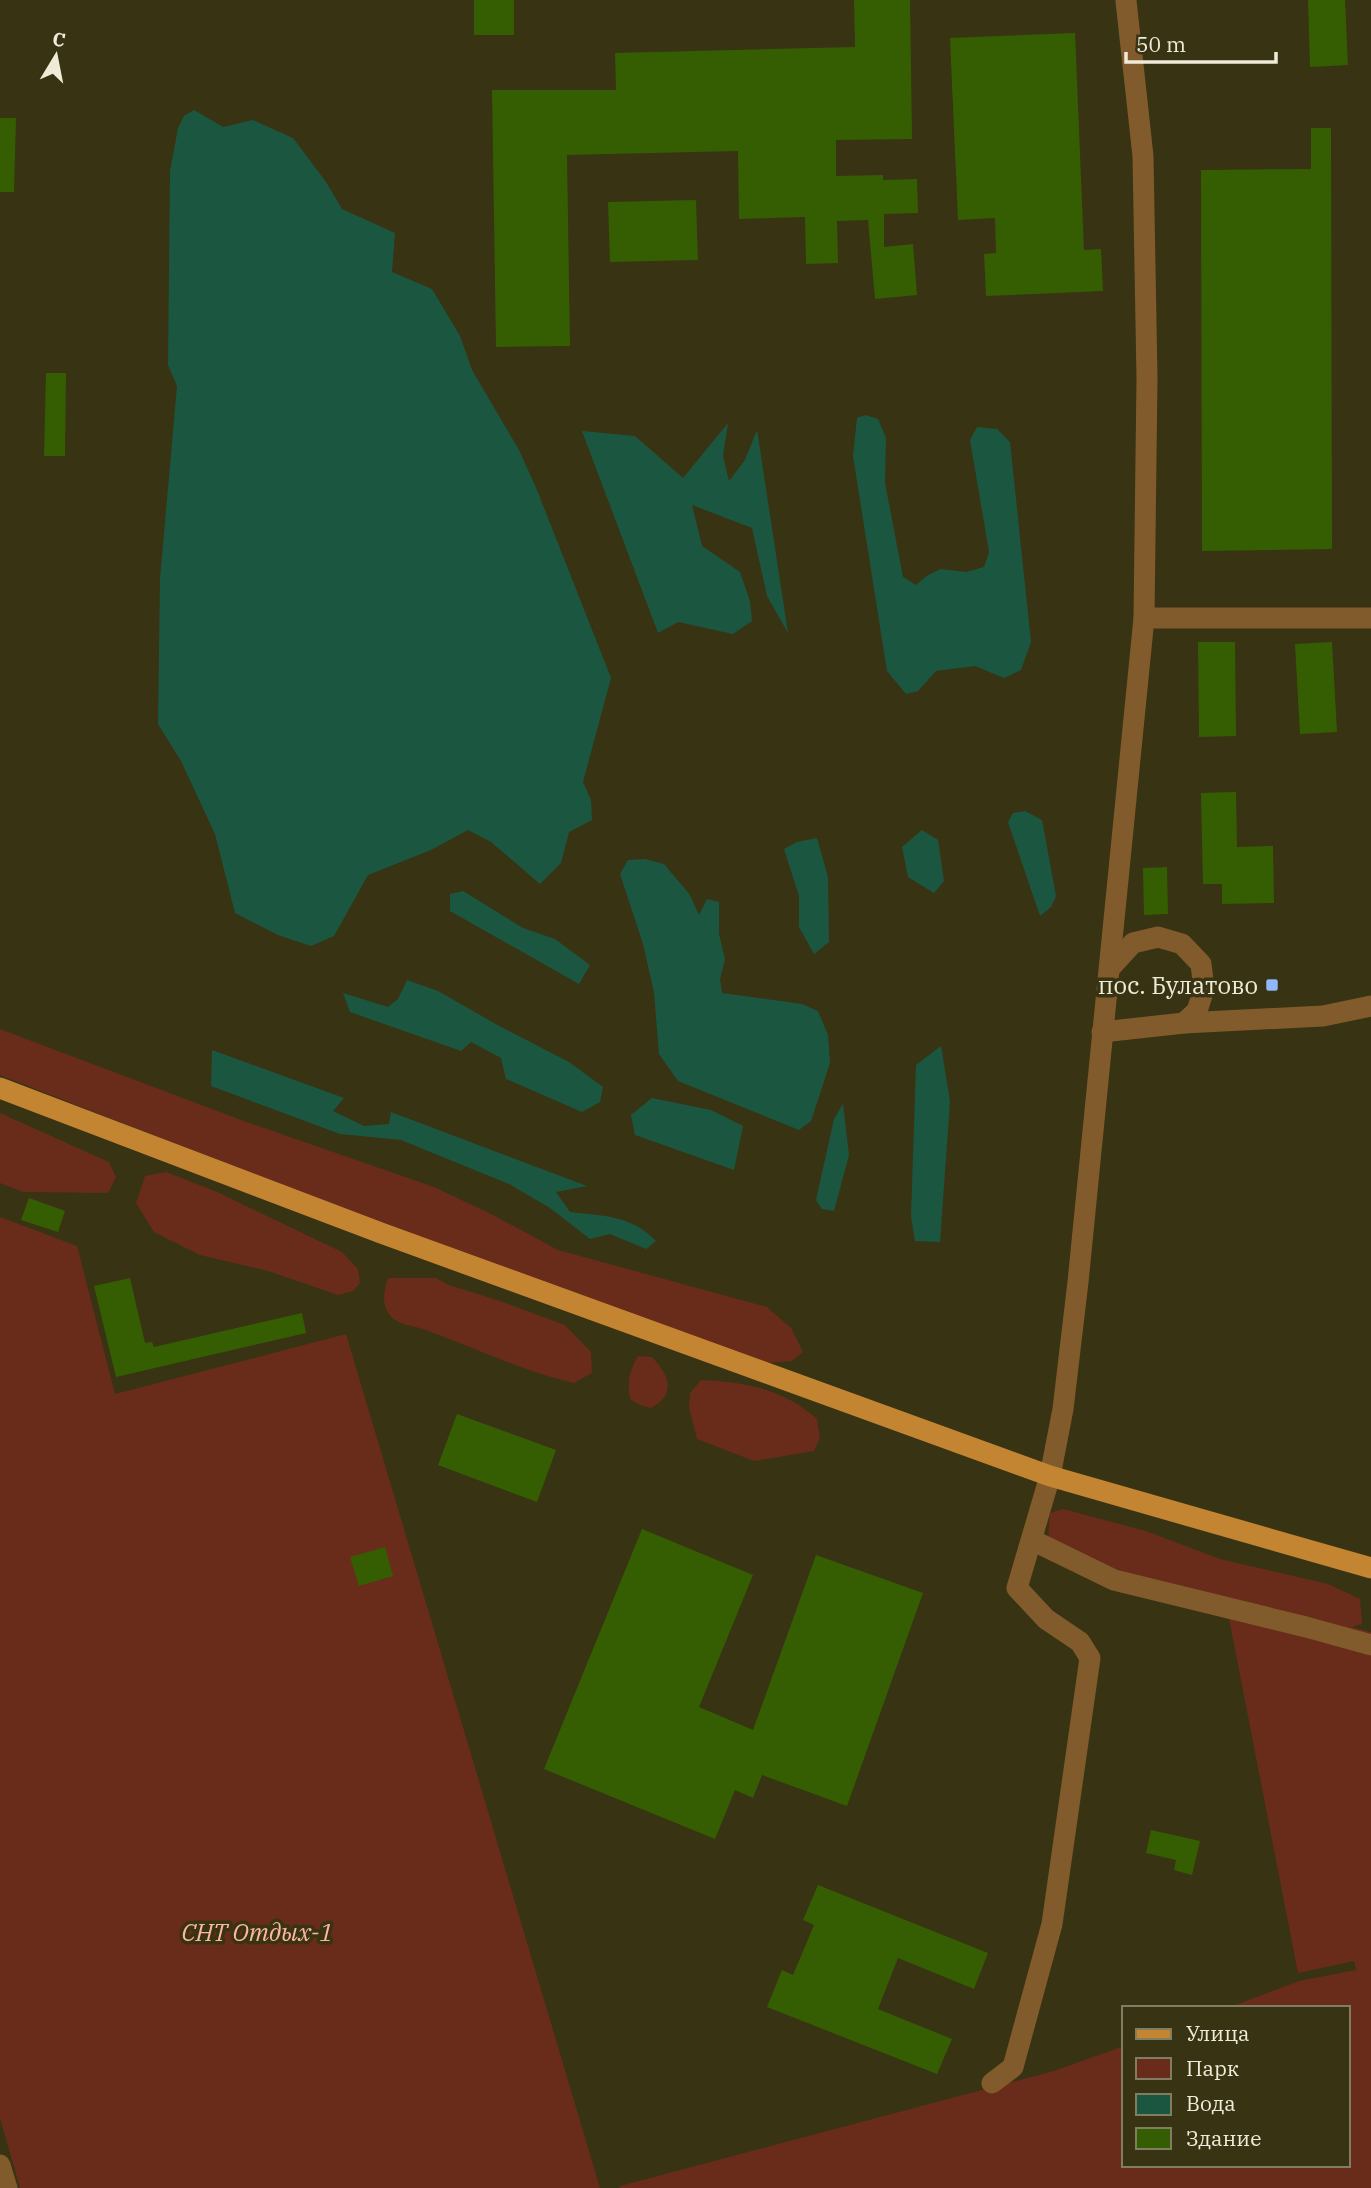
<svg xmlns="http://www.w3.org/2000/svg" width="1371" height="2188" font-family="'IBM Plex Serif',serif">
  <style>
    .green { fill: #692c1a }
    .water { fill: #1b5740 }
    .building { fill: #355e03 }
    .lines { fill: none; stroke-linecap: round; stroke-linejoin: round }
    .minor { stroke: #825b2c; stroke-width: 21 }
    .major { stroke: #c48533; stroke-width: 21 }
    .poi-dot { fill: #8fb8fd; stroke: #383313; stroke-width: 2.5 }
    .labels { text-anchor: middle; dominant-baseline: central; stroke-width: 7; stroke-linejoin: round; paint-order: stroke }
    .poi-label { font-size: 24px; fill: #eeecd9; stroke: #383313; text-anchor: end }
    .park-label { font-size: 24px; font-style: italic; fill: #ffb6a1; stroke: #383313 }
  </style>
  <rect width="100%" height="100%" fill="#383313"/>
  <!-- green -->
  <g class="green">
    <polygon points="0,1029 241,1120 434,1187 493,1215 558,1250 767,1307 791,1328 803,1352 792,1361 767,1363 341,1209 0,1075"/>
    <polygon points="0,1113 109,1162 116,1177 108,1193 23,1192 0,1183"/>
    <polygon points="166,1172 215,1191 342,1252 358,1269 360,1283 353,1291 338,1295 268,1271 200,1255 154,1232 136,1203 145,1176"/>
    <polygon points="0,1217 77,1246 115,1394 346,1334 600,2188 20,2188 0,2118"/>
    <path d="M388,1278H436L449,1285L500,1301L565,1325L591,1352L592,1373L574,1383C521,1371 474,1347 423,1329C411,1325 397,1325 389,1314C381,1303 384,1290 388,1278Z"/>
    <path d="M638,1356L652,1357C669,1375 677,1394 651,1408L640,1405L630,1399C627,1382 629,1372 638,1356Z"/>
    <path d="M701,1380C745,1382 784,1389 817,1419L820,1438L814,1451L754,1461L697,1439L689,1407L690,1393Z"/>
    <polygon points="1063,1509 1146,1531 1220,1559 1328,1584 1360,1599 1362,1624 1352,1627 1371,1632 1371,2188 620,2188 620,2186 1054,2071 1124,2046 1124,2165 1348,2165 1348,2008 1227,2008 1299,1981 1356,1970 1354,1961 1298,1973 1225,1598 1111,1570 1048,1540 1050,1513"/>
  </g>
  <!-- water -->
  <g class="water">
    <polygon points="194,110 223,127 253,120 293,138 326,182 342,209 395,233 392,272 432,289 460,336 472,370 519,450 537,490 611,678 583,782 591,800 592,820 569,832 561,863 540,884 491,842 468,830 431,850 368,875 334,936 311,946 278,935 235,913 215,834 181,761 158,724 160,579 177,386 168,365 170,171 178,128 184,116"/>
    <polygon points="865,415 878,419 886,438 885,483 903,577 916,585 928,575 941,569 966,572 984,567 989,552 970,440 977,427 997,429 1010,442 1031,642 1021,670 1004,678 975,666 936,671 918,691 906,694 887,671 853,456 857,418"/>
    <polygon points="728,423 723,456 729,481 745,460 757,430 788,633 767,596 752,528 692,505 702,546 740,572 750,601 752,621 733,634 678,622 658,633 582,431 635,436 683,478"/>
    <polygon points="1025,811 1042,820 1056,896 1051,907 1040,916 1008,822 1013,813"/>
    <polygon points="922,830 938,840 944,881 934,893 908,877 902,847"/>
    <polygon points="817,838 828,877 829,942 814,954 799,927 799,896 784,849 797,842"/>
    <polygon points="645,859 664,864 690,895 699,915 707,899 719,902 719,934 725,959 720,979 722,993 802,1004 818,1011 828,1035 830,1063 811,1121 799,1130 678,1081 659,1054 654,992 643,944 620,874 628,860"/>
    <polygon points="463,891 523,928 555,939 590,965 579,984 450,911 450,894"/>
    <polygon points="407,980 438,991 501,1027 569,1062 603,1087 600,1102 582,1112 506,1079 501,1058 471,1042 461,1051 350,1012 343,993 388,1007 398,999"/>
    <polygon points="941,1046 950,1101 940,1242 915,1241 911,1216 916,1065"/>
    <path d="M212,1050L344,1098L333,1111L364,1126L389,1124L391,1112L587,1186L556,1192L570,1212C603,1216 631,1215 656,1241L646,1249L610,1234L590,1239L550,1208L509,1184L401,1140L340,1134L211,1086Z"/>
    <polygon points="652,1098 711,1110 743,1126 734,1170 635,1135 631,1115"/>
    <polygon points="843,1104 849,1155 834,1211 822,1209 816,1200 834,1119"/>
  </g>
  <!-- building -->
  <g class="building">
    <rect x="474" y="0" width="40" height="35"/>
    <polygon points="854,0 910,0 912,139 836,140 836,176 883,175 883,180 917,179 918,213 884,214 884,247 913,244 917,295 875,299 868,220 837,221 838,263 806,264 805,217 739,219 738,151 567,155 570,346 496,347 492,90 616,90 615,53 855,47"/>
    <polygon points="1308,0 1345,0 1348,65 1310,67"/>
    <polygon points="1075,33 1084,250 1101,249 1103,291 986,296 984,254 996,253 995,218 958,220 950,38"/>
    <polygon points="0,118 16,118 14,192 0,192"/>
    <polygon points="1311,128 1331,128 1332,549 1202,551 1201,170 1311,169"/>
    <polygon points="696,200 698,260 610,262 608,202"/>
    <polygon points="46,373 66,373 65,456 44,456"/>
    <polygon points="1198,642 1235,642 1236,736 1199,737"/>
    <polygon points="1332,642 1337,732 1300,734 1295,644"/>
    <polygon points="1236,792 1237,847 1273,846 1274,903 1222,904 1222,884 1203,884 1201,793"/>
    <polygon points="1167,867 1168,914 1144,915 1143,868"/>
    <polygon points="29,1198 65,1211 58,1232 21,1220"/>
    <polygon points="130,1278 145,1343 152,1342 154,1347 302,1313 306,1333 116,1377 94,1286"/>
    <polygon points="457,1414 556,1450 537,1502 438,1465"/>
    <polygon points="642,1529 753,1575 699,1707 753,1730 816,1555 923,1593 847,1806 762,1775 753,1798 735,1790 715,1839 544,1769"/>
    <polygon points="385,1547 393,1576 359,1586 350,1557"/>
    <polygon points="1151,1830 1200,1841 1192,1875 1174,1870 1176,1860 1146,1853"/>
    <polygon points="818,1885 988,1953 974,1989 898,1958 878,2009 952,2039 937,2074 767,2007 782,1970 793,1975 814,1925 803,1920"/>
  </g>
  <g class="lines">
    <!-- minor -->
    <g class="minor">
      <polyline points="1144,618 1371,618"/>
      <polyline points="1110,968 1133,943 1158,937 1182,944 1201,964 1204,989 1197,1011 1184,1023"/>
      <polyline points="1102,1032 1184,1023 1323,1016 1371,1006"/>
      <polyline points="1032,1540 1114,1580 1306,1627 1371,1645"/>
      <polyline points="992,2083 1013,2067 1052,1924 1090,1658 1080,1642 1046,1619 1017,1588 1050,1476 1063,1409 1078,1282 1144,618 1147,378 1143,156 1126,1"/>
      <polyline points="0,2165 7,2188"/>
    </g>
    <!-- major -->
    <polyline class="major" points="0,1088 381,1233 1050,1476 1371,1568"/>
  </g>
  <!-- markers -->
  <rect class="poi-dot" x="1265" y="978" width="14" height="14" rx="3.5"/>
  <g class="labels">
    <!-- poi labels -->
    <g class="poi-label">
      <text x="1258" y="985">пос. Булатово</text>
    </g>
    <!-- park labels -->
    <g class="park-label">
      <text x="257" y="1932">СНТ Отдых-1</text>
    </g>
  </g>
  <!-- legend -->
  <rect x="1122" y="2006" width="228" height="161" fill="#383313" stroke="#817d62" stroke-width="2"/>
  <rect x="1136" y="2029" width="35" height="10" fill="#c48533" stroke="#817d62" stroke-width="2"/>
  <text x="1186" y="2041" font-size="21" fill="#eeecd9">Улица</text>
  <rect x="1136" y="2058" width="35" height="21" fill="#692c1a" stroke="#817d62" stroke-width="2"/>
  <text x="1186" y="2076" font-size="21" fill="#eeecd9">Парк</text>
  <rect x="1136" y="2094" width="35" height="21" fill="#1b5740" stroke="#817d62" stroke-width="2"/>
  <text x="1186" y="2111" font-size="21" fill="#eeecd9">Вода</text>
  <rect x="1136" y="2128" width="35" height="21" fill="#355e03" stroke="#817d62" stroke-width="2"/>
  <text x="1186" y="2146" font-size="21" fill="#eeecd9">Здание</text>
  <!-- north arrow -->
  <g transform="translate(56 56) rotate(10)" stroke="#383313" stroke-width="5" paint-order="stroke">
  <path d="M0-5L12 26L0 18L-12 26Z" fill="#eeecd9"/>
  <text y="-10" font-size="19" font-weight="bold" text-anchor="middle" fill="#eeecd9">С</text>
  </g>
  <!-- scale -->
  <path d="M1126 52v10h150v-10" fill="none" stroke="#eeecd9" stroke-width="3.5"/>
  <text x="1136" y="52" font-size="21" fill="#eeecd9" stroke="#383313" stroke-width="5" paint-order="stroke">50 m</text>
</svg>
